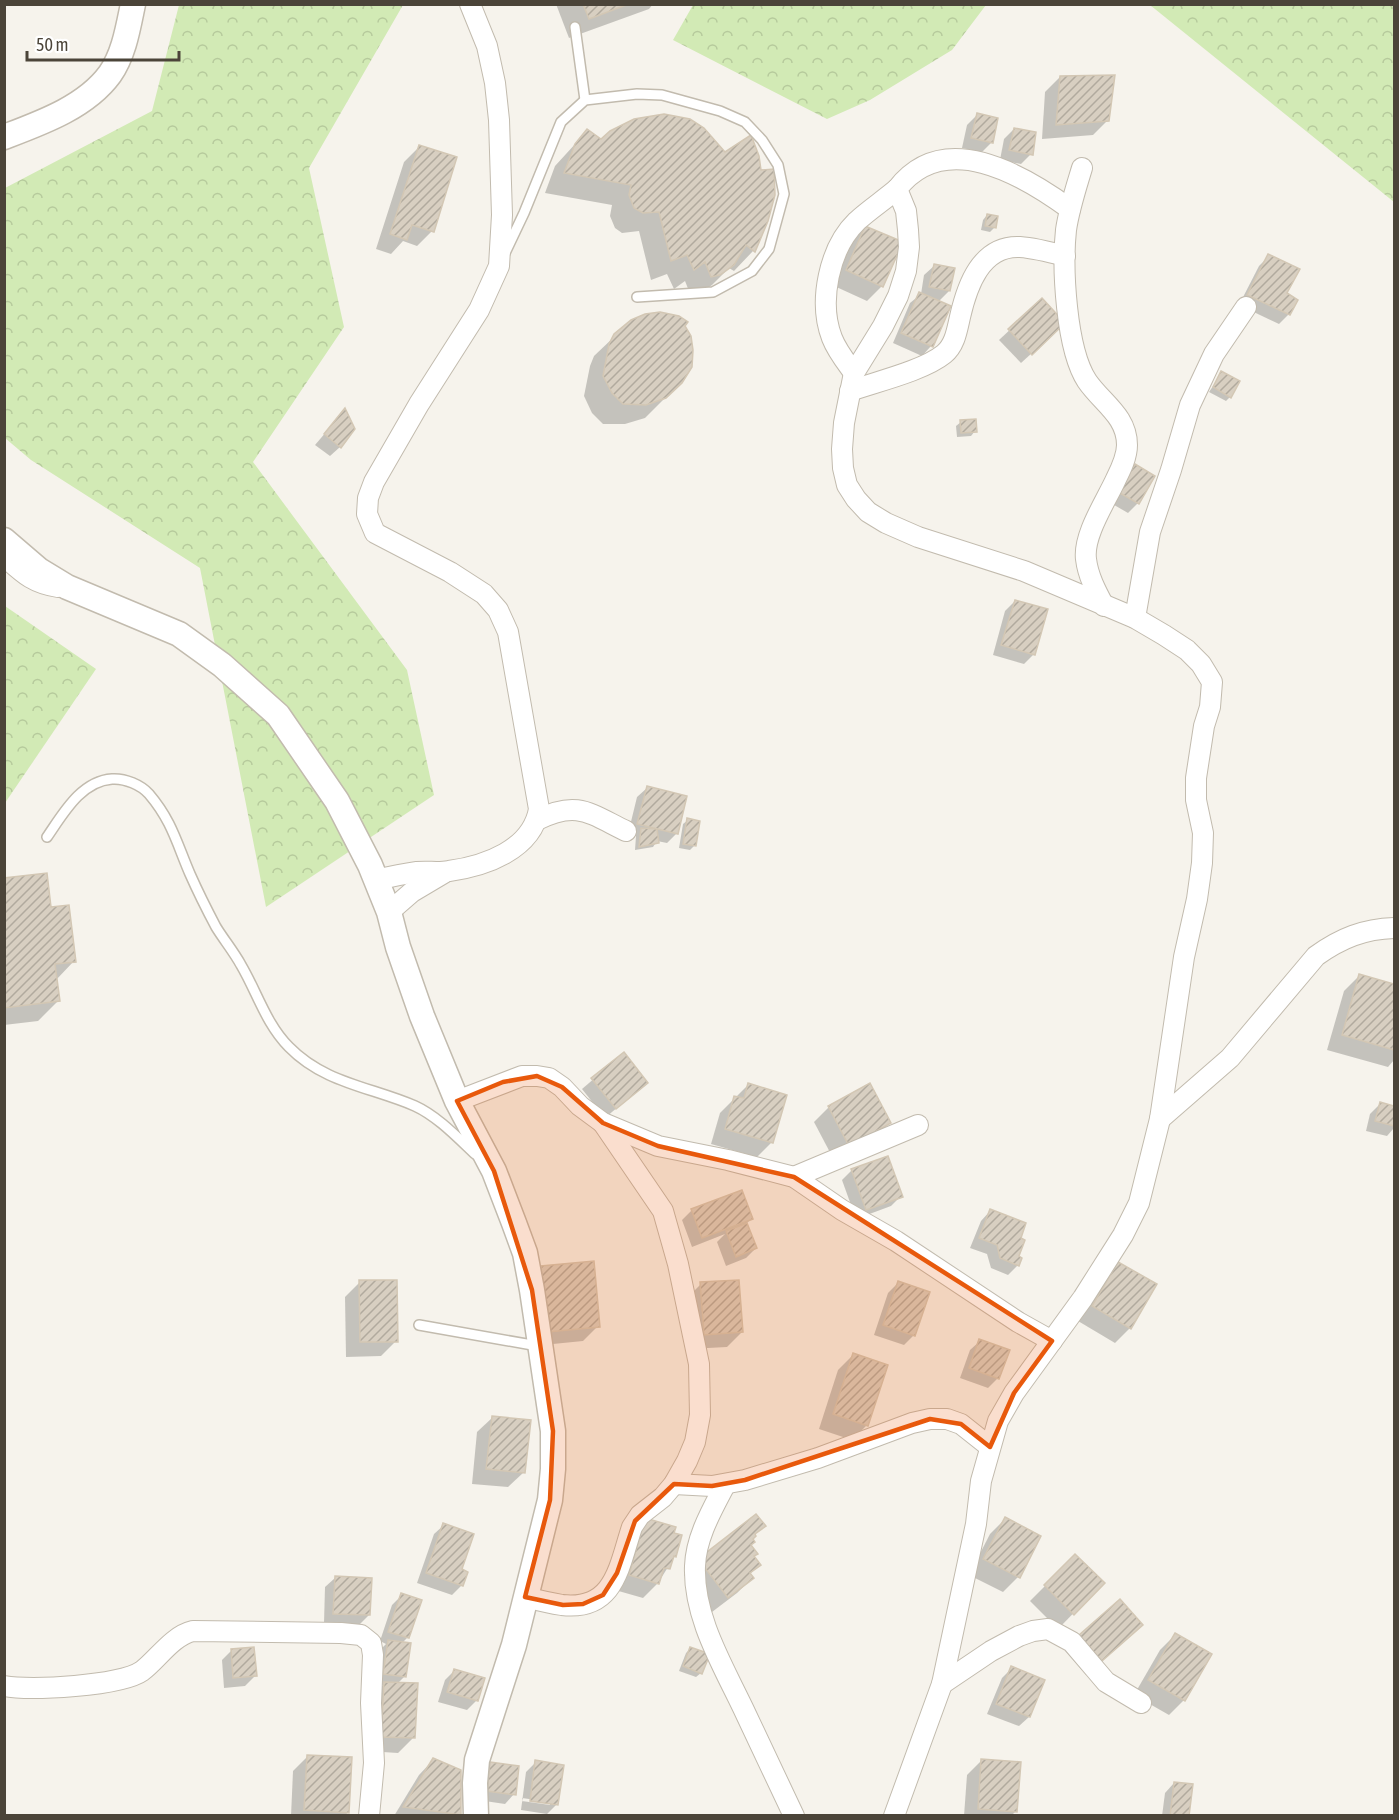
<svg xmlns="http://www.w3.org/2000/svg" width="1399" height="1820" font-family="'Asap Condensed',sans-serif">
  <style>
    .forest { fill: url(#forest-crowns) }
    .shadow { fill: #0003; fill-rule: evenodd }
    .building { fill: url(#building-hatch); stroke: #d3c7b4; stroke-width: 1.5 }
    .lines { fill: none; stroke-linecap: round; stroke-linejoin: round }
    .service-casing { stroke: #c2bbae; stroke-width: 12 }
    .minor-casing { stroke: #c2bbae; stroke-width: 22 }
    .tertiary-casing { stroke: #c2bbae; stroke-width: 27 }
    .service { stroke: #fff; stroke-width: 9 }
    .minor { stroke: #fff; stroke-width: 20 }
    .tertiary { stroke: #fff; stroke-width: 24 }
    .marked { fill: #e8590c; fill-opacity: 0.2; stroke: #e8590c; stroke-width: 4.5; stroke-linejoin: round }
  </style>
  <defs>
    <pattern id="forest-crowns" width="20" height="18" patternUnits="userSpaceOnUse" patternTransform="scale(1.5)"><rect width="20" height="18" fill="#d2eab5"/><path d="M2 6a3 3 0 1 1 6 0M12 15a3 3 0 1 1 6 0" fill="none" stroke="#b6ca9c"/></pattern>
    <pattern id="building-hatch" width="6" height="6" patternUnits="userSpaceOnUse" patternTransform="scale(1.5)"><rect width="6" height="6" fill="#d8cfc1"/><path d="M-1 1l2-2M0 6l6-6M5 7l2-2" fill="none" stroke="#b1aa9e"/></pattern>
  </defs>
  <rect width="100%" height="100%" fill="#f6f3ec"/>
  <!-- forest -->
  <g class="forest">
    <polygon points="179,5 403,5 309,168 344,327 253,462 407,670 434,795 266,907 200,568 31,460 5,438 5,188 152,111"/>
    <polygon points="693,5 693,4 986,5 952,50 870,100 827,119 673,40"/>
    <polygon points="1150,5 1394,5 1394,202"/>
    <polygon points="5,606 96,669 5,803"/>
  </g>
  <!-- shadow -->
  <g class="shadow">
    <polygon points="556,4 653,4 649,9 569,38"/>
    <polygon points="1060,77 1108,120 1093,135 1042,139 1045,92"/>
    <polygon points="977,115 992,142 982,152 962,148 967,125"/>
    <polygon points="1014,129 1031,154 1021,164 1000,160 1004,139"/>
    <polygon points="587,131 601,141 766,221 753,251 734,271 729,268 712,285 698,295 691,296 685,281 674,289 667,274 651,280 639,231 622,233 615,228 610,216 612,205 545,193 555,166"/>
    <polygon points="419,147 432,231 417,246 403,241 391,254 376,249 404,162"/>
    <polygon points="987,215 994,228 990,232 981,230 983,220"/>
    <polygon points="865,227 882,286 867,301 832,285 850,243"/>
    <polygon points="1269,256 1285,293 1289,314 1279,324 1239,305 1259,266"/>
    <polygon points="934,266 949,291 938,302 931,346 922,356 893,343 910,303 921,294 924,275"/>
    <polygon points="1042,300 1054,333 1021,363 999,340"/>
    <polygon points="683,326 681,382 645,418 625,424 603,424 592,413 584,396 590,366 594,356 615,336"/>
    <polygon points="1222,373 1230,397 1226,401 1209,392"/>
    <polygon points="344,411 340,447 330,456 315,445"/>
    <polygon points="961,422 975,431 971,436 957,437 956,426"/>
    <polygon points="1135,466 1153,477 1138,503 1128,513 1109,502 1125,475"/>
    <polygon points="1015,601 1046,610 1033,655 1024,664 993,655 1005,611"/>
    <polygon points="647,788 677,833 667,843 657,841 653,847 635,850 636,836 628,834 637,797"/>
    <polygon points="688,820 694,846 690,850 679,848 683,824"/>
    <polygon points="4,880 49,908 74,961 56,980 58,1001 38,1021 4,1025"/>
    <polygon points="1359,976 1394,986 1394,1060 1388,1067 1327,1050 1344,991"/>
    <polygon points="623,1054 646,1083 605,1118 582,1089"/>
    <polygon points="748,1085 772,1142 757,1157 711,1144 720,1113"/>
    <polygon points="1380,1104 1394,1107 1394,1128 1387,1136 1366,1131 1370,1114"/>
    <polygon points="829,1107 889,1123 874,1138 834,1160 814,1122"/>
    <polygon points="852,1170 901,1196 891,1206 856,1219 842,1180"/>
    <polygon points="692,1210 751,1219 746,1224 756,1248 746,1258 726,1266 717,1242 725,1234 692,1247 682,1220"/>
    <polygon points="990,1211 1019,1239 1018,1265 1008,1275 991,1268 987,1254 970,1248 981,1221"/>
    <polygon points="1118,1264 1130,1328 1115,1343 1078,1321 1103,1279"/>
    <polygon points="542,1268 598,1326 583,1341 533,1346 527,1283"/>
    <polygon points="360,1282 396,1341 381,1356 346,1357 345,1297"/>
    <polygon points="898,1283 914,1335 904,1345 874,1335 888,1293"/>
    <polygon points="701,1284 742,1332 727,1347 689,1349 686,1299"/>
    <polygon points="980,1341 998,1378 988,1388 960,1378 970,1350"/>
    <polygon points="853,1355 867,1425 852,1440 819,1429 838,1370"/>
    <polygon points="493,1417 524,1472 508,1487 472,1484 477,1432"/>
    <polygon points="1005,1519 1018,1577 1003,1592 969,1575 990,1534"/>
    <polygon points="645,1520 672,1534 675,1556 658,1583 643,1598 615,1590"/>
    <polygon points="444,1525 460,1570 462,1585 452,1595 417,1583 434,1534"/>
    <polygon points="764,1525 754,1535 750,1546 753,1557 759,1565 749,1575 752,1578 737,1593 712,1612 684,1575 699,1560"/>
    <polygon points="1075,1556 1103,1583 1058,1629 1030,1601"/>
    <polygon points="335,1578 369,1615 359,1625 324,1623 325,1587"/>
    <polygon points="402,1595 420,1601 407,1638 402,1643 405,1676 397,1684 413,1738 398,1753 367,1751 369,1698 383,1685 374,1683 379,1651 386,1644 380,1641 392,1605"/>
    <polygon points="1141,1625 1086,1675 1065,1651 1080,1636"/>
    <polygon points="1175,1635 1184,1700 1169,1715 1134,1695 1160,1650"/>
    <polygon points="691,1648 701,1673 696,1677 679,1671 686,1653"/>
    <polygon points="231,1651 255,1676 245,1686 224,1688 222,1660"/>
    <polygon points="1012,1668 1043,1681 1029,1717 1019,1726 987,1714 1002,1678"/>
    <polygon points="455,1670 477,1700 467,1710 438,1702 445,1680"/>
    <polygon points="308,1756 348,1812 345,1816 291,1816 293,1771"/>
    <polygon points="434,1759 460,1771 460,1815 394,1816 419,1775"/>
    <polygon points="982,1760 1016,1811 1011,1816 964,1816 967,1775"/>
    <path d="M536,1762L557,1804L547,1814L521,1810L526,1772ZM522,1798L550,1802V1805L522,1801Z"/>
    <polygon points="491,1764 514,1794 505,1804 478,1800 481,1773"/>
    <polygon points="1174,1783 1188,1816 1162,1816 1165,1793"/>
  </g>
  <!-- building -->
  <g class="building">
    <polygon points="583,4 629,4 589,19"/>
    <polygon points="1115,75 1109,121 1056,125 1060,76"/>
    <polygon points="977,113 998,118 993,143 971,138"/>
    <polygon points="664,114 690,119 704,128 725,152 751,135 759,156 761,170 774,169 775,195 768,221 755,252 746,245 734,265 720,275 711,277 705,262 694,270 687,255 671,261 659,212 643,213 634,208 629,195 631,185 564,173 575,144 587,129 601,139 610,131 634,119"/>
    <polygon points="1014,128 1036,132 1033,155 1009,150"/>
    <polygon points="419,145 457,157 434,232 412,225 407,240 390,234"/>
    <polygon points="987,214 998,216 996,228 985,226"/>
    <polygon points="865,226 903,242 883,287 846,270"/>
    <polygon points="1268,254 1300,269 1287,293 1298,300 1290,315 1247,295"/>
    <polygon points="934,264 955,268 950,291 929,287"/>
    <polygon points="919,292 951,306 933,347 901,333"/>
    <polygon points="1042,298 1065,323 1032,355 1008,329"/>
    <polygon points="660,312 679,316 688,322 685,326 691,336 693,350 692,367 682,383 666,398 646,405 623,404 612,393 603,376 609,344 614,334 631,320 645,314"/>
    <polygon points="1221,371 1240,381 1231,398 1213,387"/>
    <polygon points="345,408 355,429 341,448 324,434"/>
    <polygon points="976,419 977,432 961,433 960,420"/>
    <polygon points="1135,464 1155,476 1139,504 1118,492"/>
    <polygon points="1015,600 1048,609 1035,655 1001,645"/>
    <polygon points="647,786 687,796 678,834 637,824"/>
    <polygon points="687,818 700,821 696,846 683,844"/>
    <polygon points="641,828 657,829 659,843 639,847"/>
    <polygon points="47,873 51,907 69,905 76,962 55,964 60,1001 4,1008 4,878"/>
    <polygon points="1359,974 1394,984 1394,1050 1342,1035"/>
    <polygon points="624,1052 648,1083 616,1109 591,1078"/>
    <polygon points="748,1083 787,1095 773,1143 725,1129 734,1096 744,1098"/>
    <polygon points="870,1083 891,1123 849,1146 828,1106"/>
    <polygon points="1380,1102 1394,1106 1394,1126 1375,1121"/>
    <polygon points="888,1156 903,1197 866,1210 851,1169"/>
    <polygon points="742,1190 753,1219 702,1238 691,1209"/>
    <polygon points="990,1209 1026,1223 1021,1238 1025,1240 1019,1256 1022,1258 1019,1266 1000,1258 997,1245 979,1238"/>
    <polygon points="747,1223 757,1248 736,1257 726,1231"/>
    <polygon points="594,1261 600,1327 547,1332 541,1266"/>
    <polygon points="1118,1262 1157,1284 1131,1329 1092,1306"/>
    <polygon points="359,1280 397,1280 398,1342 360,1342"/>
    <polygon points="739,1280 743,1332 704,1335 700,1282"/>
    <polygon points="898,1281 930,1292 915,1336 883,1325"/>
    <polygon points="979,1339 1010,1350 999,1379 969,1368"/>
    <polygon points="853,1353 888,1365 868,1426 833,1414"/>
    <polygon points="492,1416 531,1420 525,1473 486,1469"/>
    <polygon points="756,1514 766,1526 755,1534 756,1536 753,1539 755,1542 751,1545 758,1554 754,1556 761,1565 750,1573 754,1578 728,1598 698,1559"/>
    <polygon points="1005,1517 1041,1536 1020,1578 983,1559"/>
    <polygon points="645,1518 676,1527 674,1533 682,1535 676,1557 674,1556 670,1569 664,1568 659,1584 629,1575"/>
    <polygon points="443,1523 474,1534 462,1569 468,1572 463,1586 426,1573"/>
    <polygon points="1075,1554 1105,1583 1074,1615 1044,1585"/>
    <polygon points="335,1576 372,1578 370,1615 333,1614"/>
    <polygon points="401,1593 422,1600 409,1638 388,1632"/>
    <polygon points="1120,1599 1143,1625 1102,1661 1079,1635"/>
    <polygon points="1175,1633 1212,1654 1185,1701 1148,1680"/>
    <polygon points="388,1640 411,1643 406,1677 383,1674"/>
    <polygon points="254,1647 257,1676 233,1678 231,1649"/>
    <polygon points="690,1647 710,1654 702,1674 683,1666"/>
    <polygon points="1011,1666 1045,1680 1030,1717 996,1704"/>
    <polygon points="454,1669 485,1678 478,1701 447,1692"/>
    <polygon points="384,1682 418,1683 415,1738 381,1737"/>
    <polygon points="307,1755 352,1757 349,1813 304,1810"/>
    <polygon points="433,1758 461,1770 461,1815 403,1807"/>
    <polygon points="981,1759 1021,1762 1017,1812 978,1809"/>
    <polygon points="535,1760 564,1765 558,1805 530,1801"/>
    <polygon points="490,1762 519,1766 516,1795 487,1791"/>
    <polygon points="1174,1782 1193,1784 1189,1816 1170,1816"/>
  </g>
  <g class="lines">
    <defs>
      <g id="service">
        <polyline points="575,27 585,100"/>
        <polyline points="505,253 524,213 561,122 585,100 637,94 662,95 720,111 745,122 762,140 778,165 784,194 769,249 752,271 713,292 637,297"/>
        <path d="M47,837C63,814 81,781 112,779C125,778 141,785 149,794C172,821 177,844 190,874C198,892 207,910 216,927C224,940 234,952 241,965C257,992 266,1024 289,1047C324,1083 371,1087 415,1106C437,1116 457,1137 475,1154"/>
        <polyline points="419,1325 538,1346"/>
      </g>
      <g id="minor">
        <path d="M1082,168C1076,188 1069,209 1066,230C1062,268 1066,349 1087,381C1102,403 1127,416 1127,445C1127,457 1121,469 1116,479C1106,501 1083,535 1086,559C1088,576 1096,591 1104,606"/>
        <path d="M854,373C846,362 837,351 832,338C818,302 829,248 857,221C869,210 884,200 897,189"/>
        <path d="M850,391C875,382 923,371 944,354C955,345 957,330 960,317C967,286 981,245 1020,247C1035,248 1050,252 1065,256"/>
        <path d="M4,556C23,573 32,583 58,587"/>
        <polyline points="1135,618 1150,532 1171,470 1190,405 1214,354 1246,307"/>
        <path d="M537,820C577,800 589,813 626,831"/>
        <path d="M376,880C389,877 403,874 417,872C428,871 439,873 449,871C485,866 532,850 539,809L508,632L498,610L484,594L450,572L375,533L367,514L368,498L374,482L419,404L479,310L499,266L502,215L499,120L495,83L487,46L470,4"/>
        <polyline points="389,912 412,892 444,873"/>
        <polyline points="457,1101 522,1076 537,1076 549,1078 562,1087 580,1106 603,1123 658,1146 728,1160 794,1177 842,1210 896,1241 1018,1322 1052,1341"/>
        <path d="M1160,1119L1230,1058L1316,956C1341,938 1364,929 1394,928"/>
        <polyline points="794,1177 918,1125"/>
        <polyline points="674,1484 712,1486 745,1480 818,1458 912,1423 930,1419 947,1419 961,1424 990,1447"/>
        <path d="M725,1485C712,1510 696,1537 695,1566C693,1616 722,1664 743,1708C760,1744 777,1780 794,1816"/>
        <path d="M525,1597C537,1600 549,1603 562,1605C615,1611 619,1566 632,1527L640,1515L663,1497L674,1484L687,1461L695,1442L700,1415L699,1364L678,1264L663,1211L603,1123"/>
        <polyline points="942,1684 991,1651 1019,1636 1033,1631 1048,1629 1072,1642 1106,1682 1141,1703"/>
        <path d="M4,1686C30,1691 121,1686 142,1671C158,1659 172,1636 193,1631L341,1633L361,1635L371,1643L373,1655L371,1703L374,1763L369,1816"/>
        <path d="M894,1816L942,1684L976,1524L981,1481L998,1421L1014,1393L1083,1298L1123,1235L1139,1203L1160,1119L1184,957L1197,899L1202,863L1203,833L1196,800V778L1204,726L1210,707L1212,682L1201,664L1187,650L1164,635L1135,618L1024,571L918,537L886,523L868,512L856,499L847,485L843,468L842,449L844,423L854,373L883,326L898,296L906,271L909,247L908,230L906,211L897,189C944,128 1022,174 1070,209"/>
      </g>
      <g id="tertiary">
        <path d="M4,137C41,123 86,107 110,74C124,54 128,28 133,4"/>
        <polyline points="4,540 39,570 67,587 179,634 222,665 278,715 337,801 370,865 389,912 398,947 422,1016 457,1101 494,1171 514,1223 525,1253 532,1290 553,1431 553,1469 550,1500 514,1645 477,1760 475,1783 476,1816"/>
      </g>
    </defs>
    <!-- service casing -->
    <use href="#service" class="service-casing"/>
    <!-- minor casing -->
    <use href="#minor" class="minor-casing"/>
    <!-- tertiary casing -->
    <use href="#tertiary" class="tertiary-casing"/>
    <!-- service -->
    <use href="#service" class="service"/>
    <!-- minor -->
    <use href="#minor" class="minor"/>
    <!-- tertiary -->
    <use href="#tertiary" class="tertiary"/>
  </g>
  <!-- marked area -->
  <path class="marked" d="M537,1076L562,1087L603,1123L658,1146L794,1177L1052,1341L1014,1393L990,1447L961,1424L930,1419L745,1480L712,1486L674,1484L635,1521L617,1573L603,1595L583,1604L563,1605L525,1597L550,1500L553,1431L532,1290L494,1171L457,1101L503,1082Z"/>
  <!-- border -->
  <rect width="1399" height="1820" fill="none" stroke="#4b4439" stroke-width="12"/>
  <!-- scale -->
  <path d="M27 51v9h152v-9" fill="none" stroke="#4b4439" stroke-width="3"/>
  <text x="36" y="51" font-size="18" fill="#4b4439" stroke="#ffffff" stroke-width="4.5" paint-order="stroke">50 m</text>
</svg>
